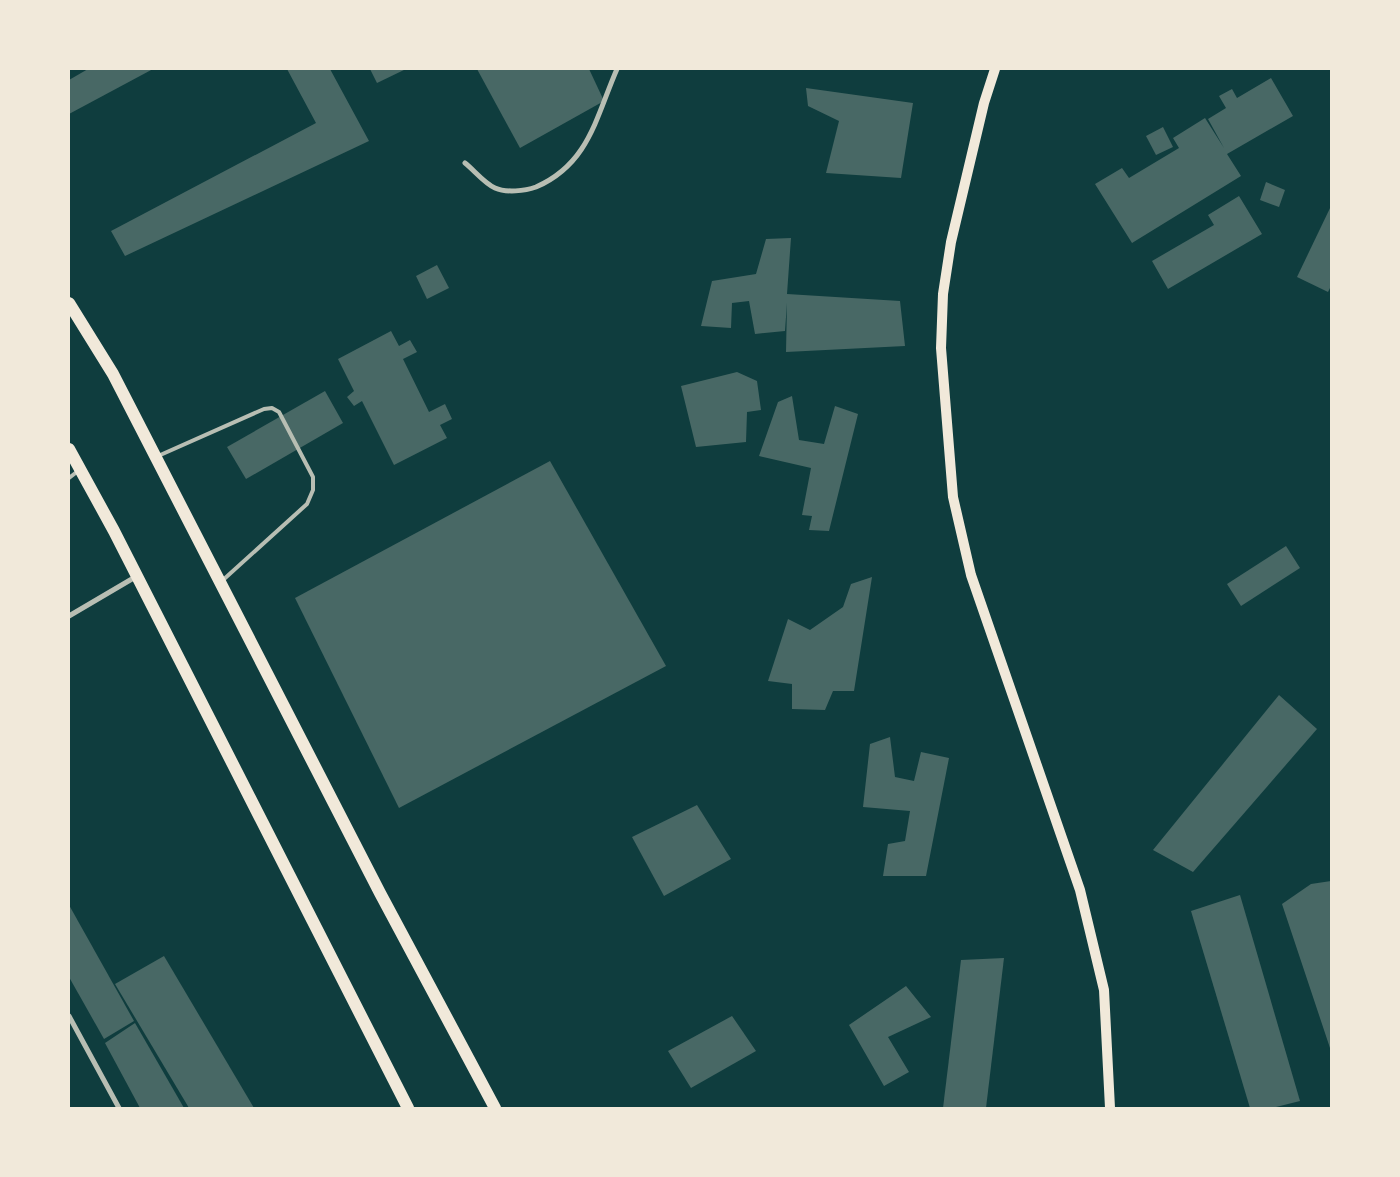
<svg xmlns="http://www.w3.org/2000/svg" width="1400" height="1177" font-family="Montserrat,sans-serif">
  <style>
    .building { fill: #486865 }
    .lines { fill: none; stroke-linecap: round; stroke-linejoin: round }
    .service { stroke: #b8beb3; stroke-width: 4 }
    .minor { stroke: #b8beb3; stroke-width: 5 }
    .secondary { stroke: #f1e9da; stroke-width: 10 }
    .primary { stroke: #f1e9da; stroke-width: 12 }
  </style>
  <rect width="100%" height="100%" fill="#0f3d3e"/>
  <!-- building -->
  <g class="building">
    <polygon points="88,69 153,69 69,114 69,80"/>
    <polygon points="287,69 330,69 369,141 125,256 111,231 316,123"/>
    <polygon points="370,69 406,69 377,83"/>
    <polygon points="477,69 589,69 604,101 520,148"/>
    <polygon points="1271,78 1293,116 1227,154 1241,176 1132,243 1095,184 1122,168 1129,178 1179,148 1173,138 1205,118 1224,148 1208,119 1226,108 1219,96 1232,89 1237,98"/>
    <polygon points="806,88 913,103 901,178 826,173 839,121 808,106"/>
    <polygon points="1163,127 1173,147 1156,155 1146,136"/>
    <polygon points="1266,182 1285,190 1279,207 1260,200"/>
    <polygon points="1239,196 1262,234 1168,289 1152,261 1214,225 1208,215"/>
    <polygon points="1331,206 1331,286 1328,292 1297,277"/>
    <polygon points="791,238 787,294 900,301 905,346 786,352 787,303 785,331 755,334 749,301 732,303 731,328 701,326 712,281 756,274 766,239"/>
    <polygon points="437,265 449,288 427,299 416,276"/>
    <polygon points="391,331 399,346 410,340 417,352 403,359 429,412 445,404 452,419 440,425 447,438 394,465 362,401 354,406 347,397 354,391 338,359"/>
    <polygon points="737,372 757,381 761,410 747,412 746,442 696,447 681,386"/>
    <polygon points="325,391 343,423 246,479 227,447"/>
    <polygon points="792,396 799,440 824,444 835,406 858,414 829,531 809,530 812,516 802,515 811,468 759,456 778,402"/>
    <polygon points="550,461 666,666 399,808 295,598"/>
    <polygon points="1286,546 1300,568 1241,606 1227,584"/>
    <polygon points="872,577 854,691 833,691 825,710 792,709 792,684 768,681 788,619 810,630 843,607 851,584"/>
    <polygon points="1279,695 1317,729 1193,872 1153,850"/>
    <polygon points="890,737 895,777 914,781 921,752 949,758 926,876 883,876 888,844 905,841 910,811 863,807 870,744"/>
    <polygon points="697,805 731,859 664,896 632,837"/>
    <polygon points="1331,881 1331,1051 1282,904 1311,884"/>
    <polygon points="1240,895 1300,1101 1272,1108 1250,1108 1191,911"/>
    <polygon points="69,905 134,1021 104,1039 69,977"/>
    <polygon points="164,956 254,1108 189,1108 115,984"/>
    <polygon points="1004,958 986,1108 943,1108 961,960"/>
    <polygon points="906,986 931,1017 888,1037 909,1072 884,1086 849,1025"/>
    <polygon points="732,1016 756,1051 691,1088 668,1051"/>
    <polygon points="135,1023 184,1108 140,1108 105,1043"/>
  </g>
  <g class="lines">
    <!-- service -->
    <g class="service">
      <polyline points="158,456 264,409 272,408 279,412 313,477 313,490 307,504 223,580"/>
      <polyline points="69,478 78,471"/>
    </g>
    <!-- minor -->
    <g class="minor">
      <path d="M465,163C474,170 484,183 495,188C506,193 525,191 536,187C589,164 596,117 617,69"/>
      <polyline points="69,616 137,576"/>
      <polyline points="69,1016 119,1108"/>
    </g>
    <!-- secondary -->
    <polyline class="secondary" points="995,69 984,103 951,242 943,294 941,348 953,497 971,575 1080,890 1104,990 1110,1108"/>
    <!-- primary -->
    <g class="primary">
      <polyline points="69,303 113,374 380,893 495,1108"/>
      <polyline points="69,449 114,531 408,1108"/>
    </g>
  </g>
  <!-- border -->
  <rect width="1400" height="1177" fill="none" stroke="#f1e9da" stroke-width="140"/>
</svg>
